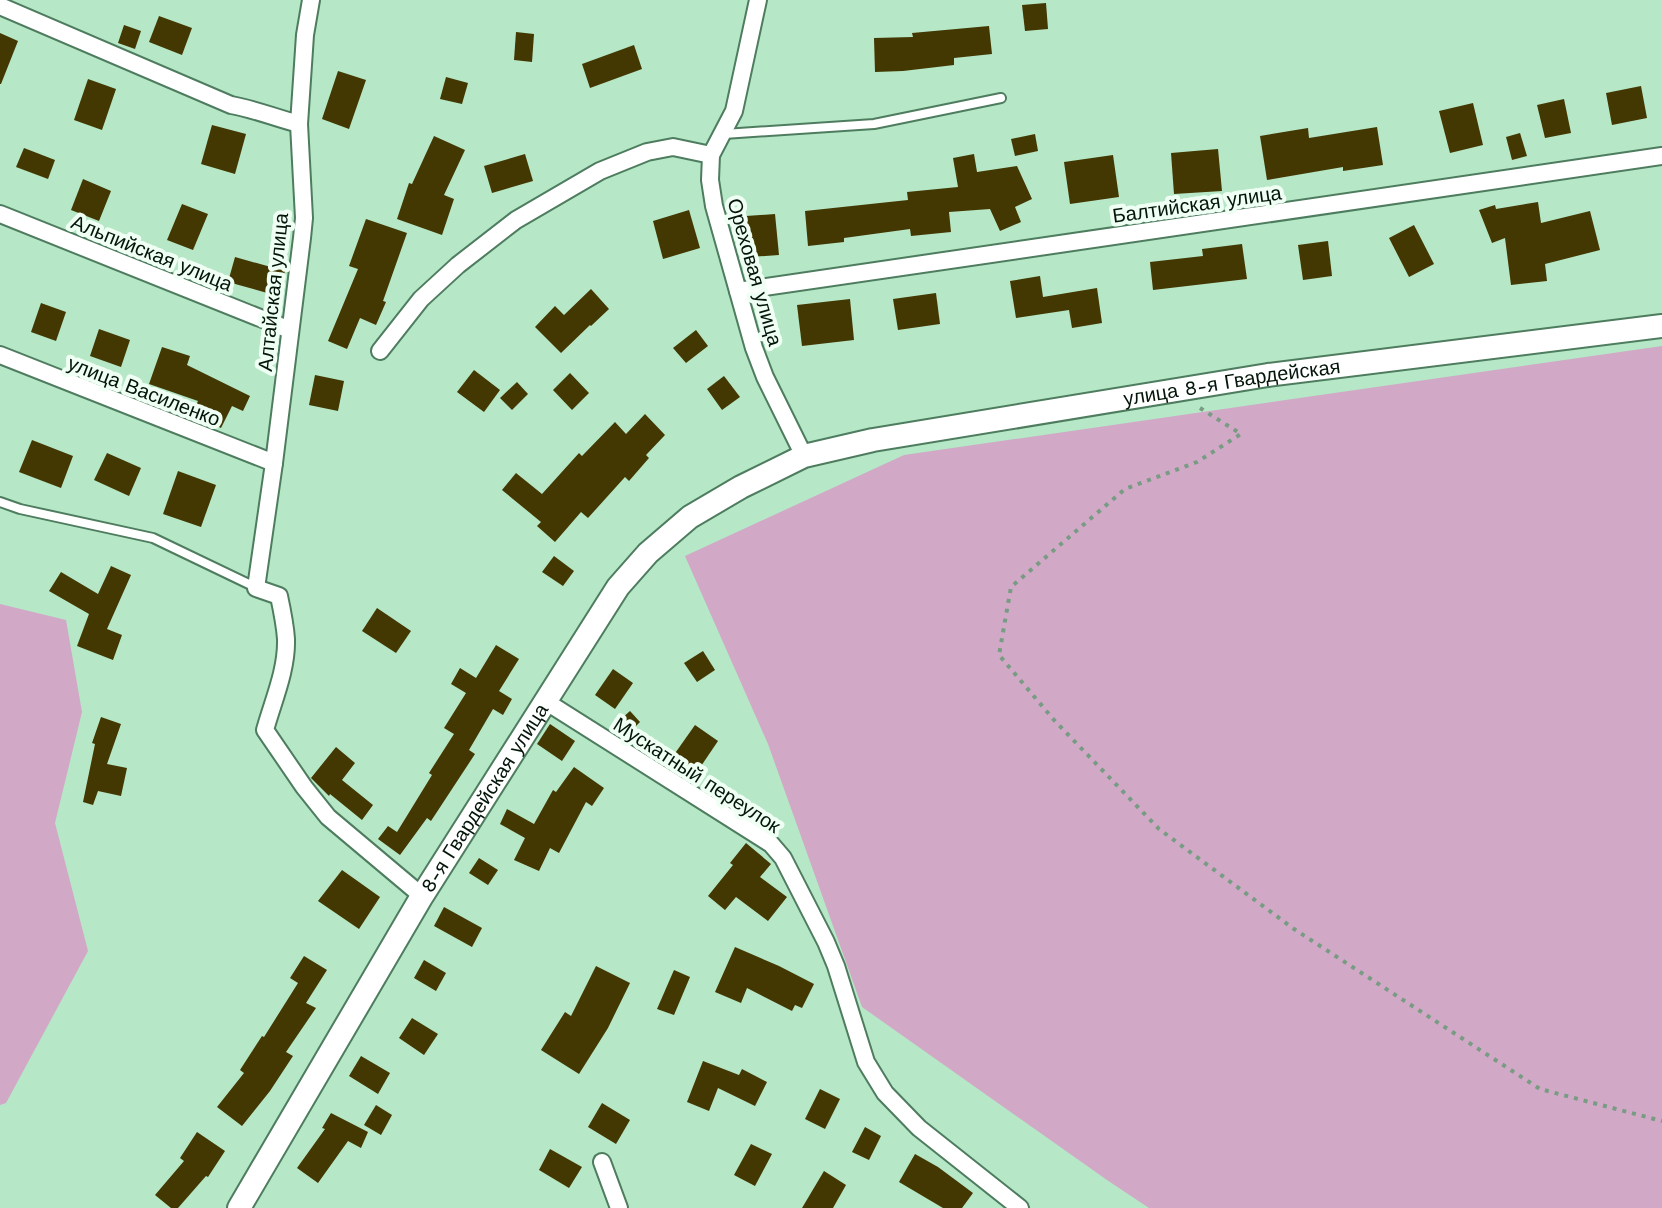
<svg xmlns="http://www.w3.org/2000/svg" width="1662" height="1208" font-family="'Work Sans',sans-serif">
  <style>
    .green { fill: #d2a8c7 }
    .building { fill: #433702 }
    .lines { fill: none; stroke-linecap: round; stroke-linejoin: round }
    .lane-casing { stroke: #4e7c5f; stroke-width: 12 }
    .street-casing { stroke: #4e7c5f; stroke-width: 20 }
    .secondary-casing { stroke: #4e7c5f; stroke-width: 26 }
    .path { stroke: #779c83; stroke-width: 4; stroke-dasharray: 4 6; stroke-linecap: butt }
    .lane { stroke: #fff; stroke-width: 8 }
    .street { stroke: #fff; stroke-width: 16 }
    .secondary { stroke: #fff; stroke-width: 22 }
    .labels { text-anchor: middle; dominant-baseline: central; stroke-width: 8; stroke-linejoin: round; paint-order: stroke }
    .street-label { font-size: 20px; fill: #04150a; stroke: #f0fff4 }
  </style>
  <rect width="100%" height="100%" fill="#b6e7c6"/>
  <!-- green -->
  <g class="green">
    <polygon points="1662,346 1662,1208 1149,1208 1107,1180 862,1007 768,744 685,556 904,455"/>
    <polygon points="0,604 66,620 82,712 55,823 88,951 6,1103 0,1105"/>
  </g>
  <!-- building -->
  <g class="building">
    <polygon points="1046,3 1048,29 1025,31 1022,5"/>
    <polygon points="159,16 192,28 182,55 149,42"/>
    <polygon points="124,25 141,31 135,49 118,43"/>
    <polygon points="989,26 992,54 954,58 954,65 903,71 875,72 874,38 913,37 912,33"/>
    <polygon points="516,32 534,34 532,62 514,60"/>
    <polygon points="0,33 18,41 1,84 0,84"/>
    <polygon points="634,45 642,69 590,88 582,64"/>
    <polygon points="338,71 366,80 349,129 322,119"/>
    <polygon points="446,77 468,83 462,104 440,99"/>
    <polygon points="88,79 116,89 102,130 74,120"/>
    <polygon points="1641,86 1647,118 1612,125 1606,93"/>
    <polygon points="1564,99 1571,133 1545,138 1537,105"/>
    <polygon points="1473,103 1483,145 1450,153 1439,111"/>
    <polygon points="212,125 246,134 235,174 201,164"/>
    <polygon points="1377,127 1383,165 1343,171 1343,167 1267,180 1260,136 1308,128 1309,138"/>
    <polygon points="1520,133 1527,156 1512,160 1506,137"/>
    <polygon points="1035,134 1038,151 1015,156 1011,139"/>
    <polygon points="434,136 465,150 444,195 454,199 442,235 397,219 409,183 412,184"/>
    <polygon points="24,148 55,160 48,179 16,167"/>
    <polygon points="1218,149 1222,191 1174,194 1171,153"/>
    <polygon points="525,154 533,181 492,193 484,166"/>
    <polygon points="974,154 977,172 1017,166 1032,199 1015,207 1021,222 1000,231 990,209 949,212 951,232 911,236 910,229 844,238 844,242 808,246 805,211 908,200 907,192 958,187 953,158"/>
    <polygon points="1113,155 1119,197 1070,204 1064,162"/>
    <polygon points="83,179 111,191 99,221 71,210"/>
    <polygon points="1538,202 1541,223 1590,211 1600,250 1545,264 1547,281 1511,285 1505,238 1492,243 1479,210 1495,205 1496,209"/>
    <polygon points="182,204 208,214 193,250 167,240"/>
    <polygon points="689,210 700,248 663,259 653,221"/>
    <polygon points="775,214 779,255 749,257 746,216"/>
    <polygon points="366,219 407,233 383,301 386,302 376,325 360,318 347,349 328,341 358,269 349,266"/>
    <polygon points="1414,225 1434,264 1409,277 1389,238"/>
    <polygon points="1328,241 1332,276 1303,280 1298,245"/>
    <polygon points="1242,244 1247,279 1153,290 1150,262 1203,256 1202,249"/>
    <polygon points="235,257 285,271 278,296 228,282"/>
    <polygon points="1040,276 1043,297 1097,288 1102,323 1072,328 1069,310 1016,318 1010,281"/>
    <polygon points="591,289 609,309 591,326 590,325 561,353 535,327 555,306 564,315"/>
    <polygon points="936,293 940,324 898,330 893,299"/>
    <polygon points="850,299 854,340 802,346 797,305"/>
    <polygon points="41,303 66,312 56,341 31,332"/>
    <polygon points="99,329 130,340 121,367 90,356"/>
    <polygon points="696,330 708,346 686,363 673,348"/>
    <polygon points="162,347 190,356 187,365 250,396 243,411 232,406 221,428 192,414 198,401 149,384"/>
    <polygon points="474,370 500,390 484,412 457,392"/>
    <polygon points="570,373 589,393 572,410 553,390"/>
    <polygon points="315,375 344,381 338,411 309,405"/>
    <polygon points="724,376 740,397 722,410 707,389"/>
    <polygon points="517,382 528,394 512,410 500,398"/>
    <polygon points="645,414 665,435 646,455 649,458 629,481 625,477 588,518 581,512 555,542 537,526 541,522 502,490 516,473 542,494 579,453 582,456 615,422 626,434"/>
    <polygon points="32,440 73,456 61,488 19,472"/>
    <polygon points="107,453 141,468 129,496 94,480"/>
    <polygon points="178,471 216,485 201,527 163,514"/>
    <polygon points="554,556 574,571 563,586 542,572"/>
    <polygon points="111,566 131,575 107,629 122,635 113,660 77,646 89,614 49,591 61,572 98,594"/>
    <polygon points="377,608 411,631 396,653 362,631"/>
    <polygon points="496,645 519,659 499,691 512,699 503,715 493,709 469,750 475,754 431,821 427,818 400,855 378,839 388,826 397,832 432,775 429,773 454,734 444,728 466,693 451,684 460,668 476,678"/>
    <polygon points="703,651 715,670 697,682 684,663"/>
    <polygon points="613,669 633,683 615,709 595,695"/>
    <polygon points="630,711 640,722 624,738 612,727"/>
    <polygon points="101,717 121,724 107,764 127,768 121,796 98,791 93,805 83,802 95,744 92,743"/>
    <polygon points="550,724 575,741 562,761 537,744"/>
    <polygon points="695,725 718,741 695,775 671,759"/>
    <polygon points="336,747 355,763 342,780 373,805 362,820 330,794 329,796 311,778"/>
    <polygon points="574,767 604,788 592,806 586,802 559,853 550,848 539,871 514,860 525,838 500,824 507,809 534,824 553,790 556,792"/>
    <polygon points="746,843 771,864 760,877 787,897 768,921 736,897 725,910 708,896 733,865 730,863"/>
    <polygon points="479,858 498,870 488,885 469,873"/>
    <polygon points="342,870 380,897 359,929 318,901"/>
    <polygon points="444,907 482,928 472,947 434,926"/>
    <polygon points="735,947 779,966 814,984 802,1008 795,1005 792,1011 747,988 741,1003 715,992"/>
    <polygon points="304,956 327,970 306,1003 316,1008 286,1052 293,1056 270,1091 242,1126 217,1107 244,1073 240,1070 262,1036 264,1037 298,983 290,978"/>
    <polygon points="424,960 446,973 436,991 414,978"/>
    <polygon points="596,966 630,983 608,1028 579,1074 541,1050 565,1012 571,1016"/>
    <polygon points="674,970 690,977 674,1015 657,1009"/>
    <polygon points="412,1018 438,1034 424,1055 399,1038"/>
    <polygon points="361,1056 390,1073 378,1094 349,1076"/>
    <polygon points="703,1061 739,1075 742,1069 767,1082 755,1106 718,1088 709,1111 687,1102"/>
    <polygon points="820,1089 840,1099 825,1129 805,1119"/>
    <polygon points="602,1103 630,1120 616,1144 588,1127"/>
    <polygon points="376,1105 392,1115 381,1135 364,1125"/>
    <polygon points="331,1113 368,1132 361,1148 348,1141 318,1183 297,1168 325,1129 322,1128"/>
    <polygon points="865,1127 881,1136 869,1160 852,1152"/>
    <polygon points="197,1132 225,1151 208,1177 206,1176 178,1208 171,1208 155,1195 184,1161 180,1158"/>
    <polygon points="751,1144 772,1154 755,1186 734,1175"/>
    <polygon points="550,1149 582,1167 569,1188 539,1170"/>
    <polygon points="915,1154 938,1167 973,1193 962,1208 943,1208 899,1182"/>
    <polygon points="824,1171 846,1185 833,1208 802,1208"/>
  </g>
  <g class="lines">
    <defs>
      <g id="lane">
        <polyline points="724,134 874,124 1001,98"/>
        <polyline points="0,502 20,509 153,538 255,587"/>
      </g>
      <g id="street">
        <path d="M311,0L305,35L299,124L304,218L302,238L274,463L256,588L279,596C282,610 285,624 286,639C287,670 273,701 265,730L304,787L328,817L422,896"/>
        <polyline points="758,0 734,111 711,155 710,180 714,206 754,348 765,377 804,456"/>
        <path d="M0,6L231,105C254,109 276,118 299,124"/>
        <polyline points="0,214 290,330"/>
        <polyline points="738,291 1662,156"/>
        <polyline points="380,351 421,299 458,265 516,220 600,171 647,152 673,147 711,155"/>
        <polyline points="0,355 274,463"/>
        <polyline points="545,701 771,844 783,858 826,942 836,966 866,1062 885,1093 919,1128 1020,1208"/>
        <polyline points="602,1162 619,1208"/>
      </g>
      <g id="secondary">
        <path id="s1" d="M239,1208L422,896L618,587L648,553L690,517L741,487L804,456L873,440L1268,375L1662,326"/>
      </g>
    </defs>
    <!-- lane casing -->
    <use href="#lane" class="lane-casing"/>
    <!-- street casing -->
    <use href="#street" class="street-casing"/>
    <!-- secondary casing -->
    <use href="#secondary" class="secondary-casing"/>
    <!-- path -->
    <polyline class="path" points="1200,408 1241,434 1197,462 1125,489 1011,587 999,655 1054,720 1159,829 1294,929 1540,1089 1662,1121"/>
    <!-- lane -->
    <use href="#lane" class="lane"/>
    <!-- street -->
    <use href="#street" class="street"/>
    <!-- secondary -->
    <use href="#secondary" class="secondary"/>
  </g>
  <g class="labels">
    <!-- street labels -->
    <g class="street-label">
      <text transform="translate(1197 204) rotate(-8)">Балтийская улица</text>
      <text transform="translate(152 253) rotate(22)">Альпийская улица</text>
      <text transform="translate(755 272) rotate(74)">Ореховая улица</text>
      <text transform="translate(273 292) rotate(-84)">Алтайская улица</text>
      <text stroke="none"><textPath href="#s1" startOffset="1392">улица 8-я Гвардейская</textPath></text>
      <text transform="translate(144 391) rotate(21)">улица Василенко</text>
      <text transform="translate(697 775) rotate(33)">Мускатный переулок</text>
      <text stroke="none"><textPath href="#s1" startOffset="478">8-я Гвардейская улица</textPath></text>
    </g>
  </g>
</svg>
